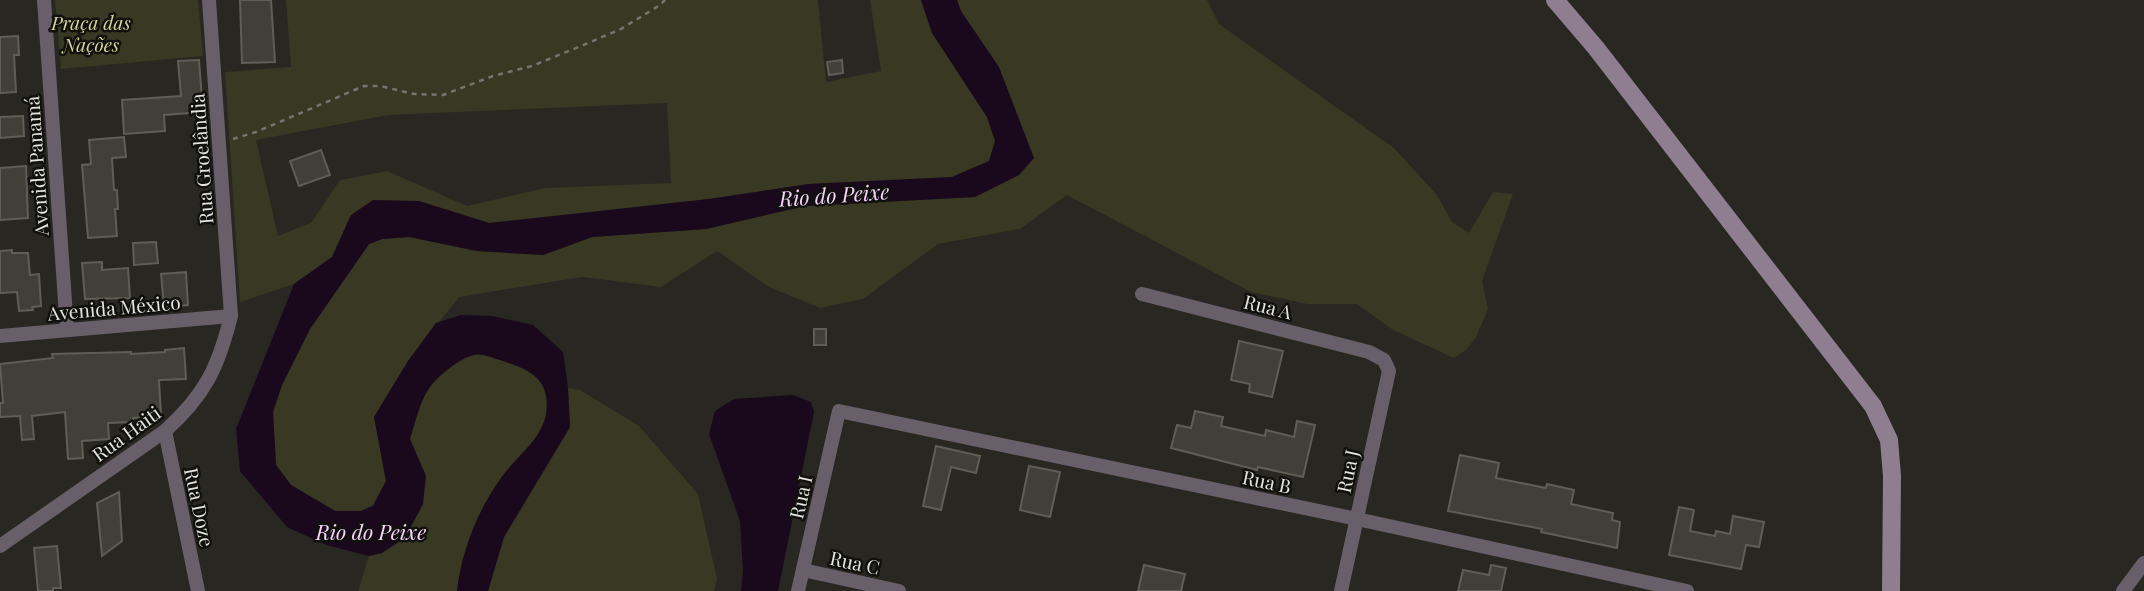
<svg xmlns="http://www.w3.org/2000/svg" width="2144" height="591" font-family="'Playfair Display',serif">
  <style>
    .green { fill: #393823; fill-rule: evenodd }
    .water { fill: #1a091d }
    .building { fill: #404039; stroke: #5e5e57; stroke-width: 2 }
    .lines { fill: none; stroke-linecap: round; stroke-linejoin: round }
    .path { stroke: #757570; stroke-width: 2.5; stroke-dasharray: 5 5; stroke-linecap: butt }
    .street { stroke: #695f6a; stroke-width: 14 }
    .secondary { stroke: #8e7e90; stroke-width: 18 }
    .labels { text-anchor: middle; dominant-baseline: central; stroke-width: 5; stroke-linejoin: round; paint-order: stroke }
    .park-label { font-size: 19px; font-style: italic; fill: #d6d499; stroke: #10100d }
    .street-label { font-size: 19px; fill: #e3e3df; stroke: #10100d }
    .water-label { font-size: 21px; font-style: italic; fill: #f9d0ff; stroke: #10100d }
  </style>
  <rect width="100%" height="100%" fill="#282721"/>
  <!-- green -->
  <g class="green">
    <polygon points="55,0 198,0 203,56 61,69"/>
    <path d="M286,0H818L826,82L881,71L870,0H921L932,33L987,117L995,141L989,161L952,177L809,184L709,199L489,223L419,201L351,215L332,257L294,284L240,302L225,72L291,67ZM667,103L671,183L545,188L467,206L387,171L340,180L311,223L278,236L256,140L388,115Z"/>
    <polygon points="957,0 1207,0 1219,24 1394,148 1437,195 1452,222 1469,233 1493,192 1513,194 1482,281 1488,309 1476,337 1467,349 1454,358 1393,330 1357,304 1307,304 1251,292 1067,195 1020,229 938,244 863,299 820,308 769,287 717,251 661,287 582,277 459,297 408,361 374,417 386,481 373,505 361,511 335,511 291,485 276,465 273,412 282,385 310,329 369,244 382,239 409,237 477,251 543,255 592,237 706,229 805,206 975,197 1019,175"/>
    <path d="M479,354C494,358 510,362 525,368C552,381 551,416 537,438C527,453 511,463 501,478C477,512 462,550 457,591H358L369,556L382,553L426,476L409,439C415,424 419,406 426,392C435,376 462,357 479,354Z"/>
    <polygon points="568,388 580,390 639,426 698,494 717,579 714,591 488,591 504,537 570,427"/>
  </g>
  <!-- water -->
  <g class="water">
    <path d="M921,0H957L961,11L999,67L1034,158L1019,175L975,197L805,206L706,229L592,237L543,255L477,251L409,237L382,239L369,244L310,329L282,385L273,412L276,465L291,485L335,511H361L373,506L386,481L374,417L408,361L436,323L461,315L492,316L533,325L563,352L568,388L570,427L504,537L488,591H457C462,550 477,512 501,478C518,454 548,436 547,403C546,374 522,368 500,360C492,358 483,353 474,355C461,357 445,371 435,381C421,395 416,420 410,439L426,476L423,504L405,538L382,553L369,556L326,545L287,527L240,471L236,429L294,284L332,257L351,215L373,200L419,201L489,223L709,199L809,184L952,177L989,161L995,141L987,117L932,33Z"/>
    <polygon points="793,395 811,402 814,412 778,591 741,591 743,571 740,521 709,434 715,411 734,399"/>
  </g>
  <!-- building -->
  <g class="building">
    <polygon points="240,0 271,0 275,62 242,63"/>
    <polygon points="18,36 19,55 14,55 16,92 0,93 0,37"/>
    <polygon points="199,60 203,112 164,115 165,131 124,134 122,100 181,96 178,61"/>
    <polygon points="842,60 843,73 829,75 827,62"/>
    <polygon points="23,116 24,136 0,138 0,117"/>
    <polygon points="124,137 126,157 112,158 114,190 117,190 118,209 115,209 117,236 88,238 82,165 91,164 89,140"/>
    <polygon points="321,150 330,175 299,186 290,161"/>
    <polygon points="26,166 28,218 0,220 0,168"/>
    <polygon points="156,242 158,263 134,265 133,243"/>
    <polygon points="12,250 12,253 28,253 30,275 39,274 41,306 32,307 33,310 19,311 17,292 0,293 0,251"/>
    <polygon points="102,262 102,270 128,268 130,298 85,299 82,263"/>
    <polygon points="186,272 188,305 164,307 161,274"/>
    <rect x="814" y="329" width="12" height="16"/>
    <polygon points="1239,341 1283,351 1272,397 1249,392 1250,384 1231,380"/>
    <polygon points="184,348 186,379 159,380 161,416 133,418 133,422 108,423 109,439 82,441 83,458 68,459 65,412 32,416 34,439 22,440 20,416 0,417 0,403 3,403 0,364 53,358 52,354 131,352 131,354 165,352 165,350"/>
    <polygon points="1195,411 1223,417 1221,426 1265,436 1266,430 1294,437 1297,421 1315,425 1303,477 1258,467 1257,470 1171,448 1177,425 1191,428"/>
    <polygon points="936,446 980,456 976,473 951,467 941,510 923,506"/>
    <polygon points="1460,455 1499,463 1496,478 1546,488 1547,484 1574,490 1571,504 1613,513 1612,520 1620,522 1617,548 1541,532 1542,529 1448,511"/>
    <polygon points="1029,466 1060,472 1050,517 1020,510"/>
    <polygon points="119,492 122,541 102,556 97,503"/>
    <polygon points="1679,507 1694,510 1690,531 1715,536 1716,531 1730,534 1733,516 1764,522 1759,547 1746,545 1741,569 1669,555"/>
    <polygon points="57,546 61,588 53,588 53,591 38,591 34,548"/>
    <polygon points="1144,565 1185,574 1181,591 1138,591"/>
    <polygon points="1491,565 1506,568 1501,591 1458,591 1463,570 1489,575"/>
  </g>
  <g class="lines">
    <!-- path -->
    <polyline class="path" points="233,139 256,132 364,86 380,86 414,94 443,95 493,76 532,66 581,46 621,29 660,5 665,0"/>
    <!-- street -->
    <g class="street">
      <polyline points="44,0 67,330"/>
      <polyline points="1142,294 1369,352 1384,360 1389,371 1341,591"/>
      <polyline points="0,336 231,316"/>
      <polyline points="165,431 198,591"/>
      <path d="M0,546L165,431C205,395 218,368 231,316L209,0"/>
      <polyline points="803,570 899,591"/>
      <polyline points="798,591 839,411 1357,519 1687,591"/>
      <polyline points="2123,591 2144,563"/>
    </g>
    <!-- secondary -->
    <polyline class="secondary" points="1555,0 1596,48 1873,406 1889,440 1892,476 1891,591"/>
  </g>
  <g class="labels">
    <!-- park labels -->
    <g class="park-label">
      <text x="91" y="22">Praça das<tspan x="91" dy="22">Nações</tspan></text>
    </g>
    <!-- street labels -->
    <g class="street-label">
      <text transform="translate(201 159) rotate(-94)">Rua Groelândia</text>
      <text transform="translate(36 166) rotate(-94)">Avenida Panamá</text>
      <text transform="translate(1268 306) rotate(14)">Rua A</text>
      <text transform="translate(114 307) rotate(-5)">Avenida México</text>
      <text transform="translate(126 433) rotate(-36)">Rua Haiti</text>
      <text transform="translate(1347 471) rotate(-78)">Rua J</text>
      <text transform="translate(1267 481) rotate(12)">Rua B</text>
      <text transform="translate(800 497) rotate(-77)">Rua I</text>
      <text transform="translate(200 507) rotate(78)">Rua Doze</text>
      <text transform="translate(855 562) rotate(12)">Rua C</text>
    </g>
    <!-- water labels -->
    <g class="water-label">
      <text transform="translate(834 194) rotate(-4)">Rio do Peixe</text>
      <text x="371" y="531">Rio do Peixe</text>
    </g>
  </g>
</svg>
